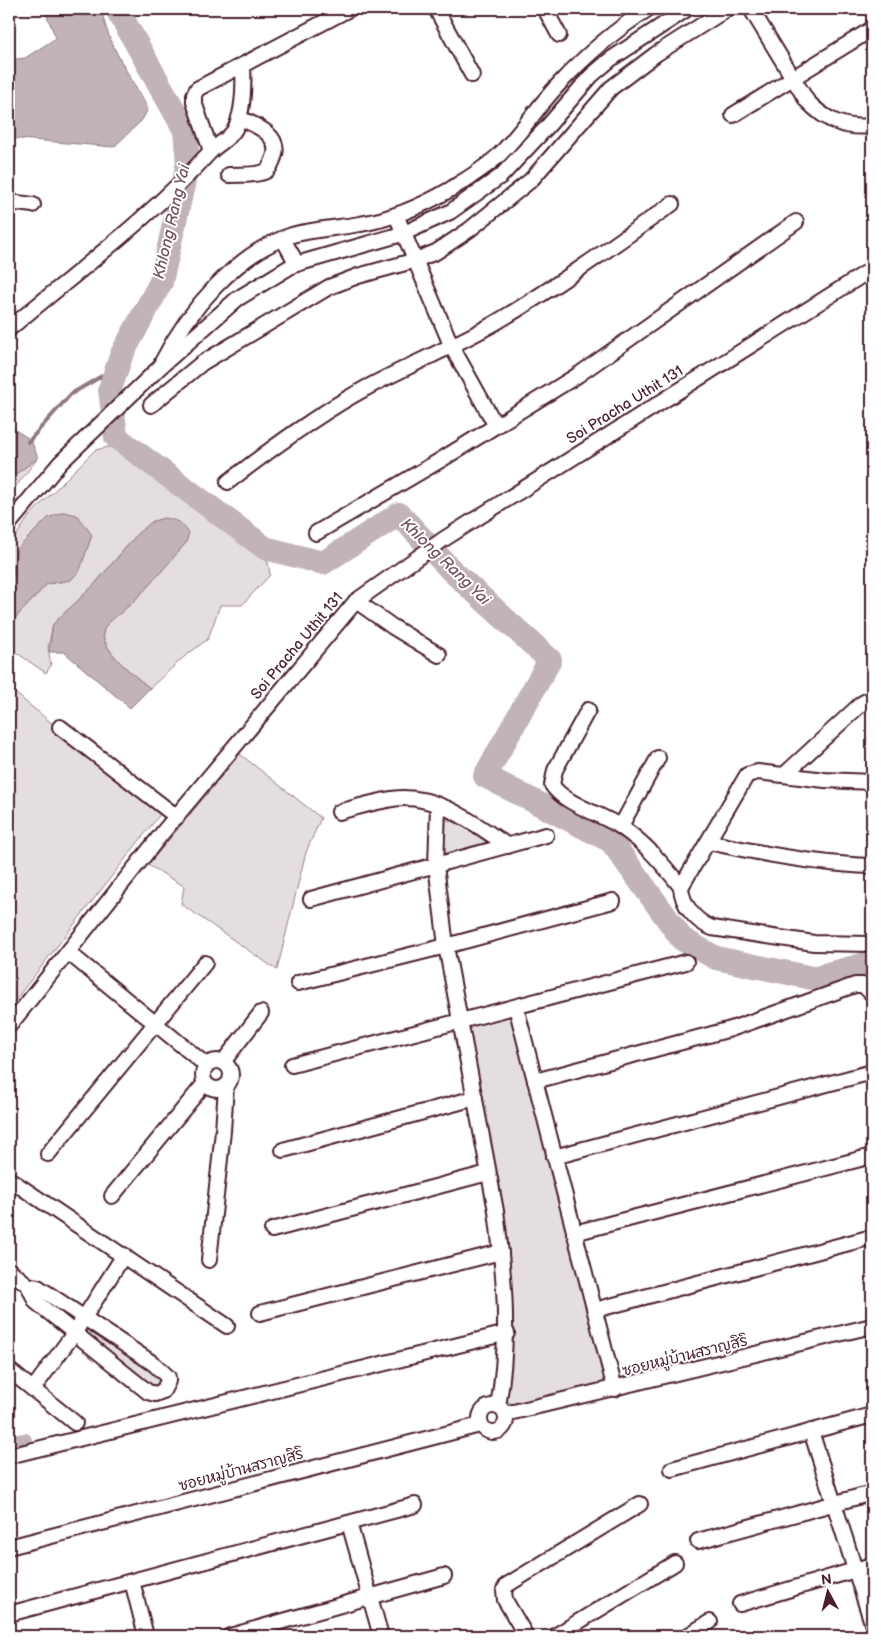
<svg xmlns="http://www.w3.org/2000/svg" width="881" height="1645" font-family="'Balsamiq Sans','Playpen Sans Thai',sans-serif">
  <style>
    .green { fill: #e5dee0; stroke: #987e86 }
    .water { fill: #c1b3b6; stroke: #91787e }
    .lines { fill: none; stroke-linecap: round; stroke-linejoin: round }
    .stream { stroke: #91787e; stroke-width: 4 }
    .canal { stroke: #c1b3b6; stroke-width: 14 }
    .river { stroke: #c1b3b6; stroke-width: 24 }
    .minor-casing { stroke: #4a1f2b; stroke-width: 18 }
    .minor { stroke: #fff; stroke-width: 14 }
    .labels { text-anchor: middle; dominant-baseline: central; stroke-width: 4; stroke-linejoin: round; paint-order: stroke }
    .street-label { font-size: 15px; fill: #4a1f2b; stroke: #fff }
    .water-label { font-size: 16px; font-style: italic; fill: #74535c; stroke: #fff }
  </style>
  <rect width="100%" height="100%" fill="#fff"/>
  <filter id="ink" filterUnits="userSpaceOnUse"><feTurbulence type="fractalNoise" baseFrequency=".02" numOctaves="2"/><feDisplacementMap in="SourceGraphic" scale="10" xChannelSelector="R" yChannelSelector="G"/><feConvolveMatrix kernelMatrix="1 2 1 2 8 2 1 2 1" color-interpolation-filters="sRGB"/></filter>
  <g filter="url(#ink)">
    <!-- green -->
    <g class="green">
      <path d="M109,447L123,451L268,562L270,575L242,605H220L208,639L184,657L150,688C137,678 97,647 104,629C107,620 124,610 132,603L139,532L93,586L53,624L48,648L51,665L46,673L14,651H9V625L47,584L71,580L64,512L48,518L17,549L12,577L9,580V546L30,515L95,450Z"/>
      <polygon points="38,458 9,495 9,479"/>
      <polygon points="9,688 161,813 9,1008"/>
      <polygon points="240,754 321,818 306,852 277,970 181,904 184,886 148,865"/>
      <polygon points="444,819 463,825 486,837 486,846 447,857 443,854 441,841"/>
      <path d="M511,1016L607,1380L606,1386L513,1405L506,1400C511,1355 513,1312 510,1267L468,1027Z"/>
      <polygon points="88,1328 163,1376 160,1388 153,1389 84,1333"/>
    </g>
    <!-- water -->
    <g class="water">
      <path d="M44,9H102C105,41 133,80 148,109L142,120L114,147L9,138V60L25,58L56,38Z"/>
      <polygon points="9,426 31,440 38,458 9,479"/>
      <polygon points="64,512 77,515 92,535 80,570 71,580 47,584 9,625 9,580 12,577 17,549 48,518"/>
      <path d="M164,518C176,519 182,523 189,533L186,543C166,566 146,591 123,611C116,617 104,624 103,633C101,650 137,678 150,688L130,708L64,652H49L53,624L93,586L139,532L153,521Z"/>
    </g>
    <g class="lines">
      <!-- stream -->
      <polyline class="stream" points="28,442 71,394 117,367"/>
      <!-- canal -->
      <polyline class="canal" points="9,1443 25,1440"/>
      <!-- river -->
      <polyline class="river" points="117,9 185,130 188,163 161,282 121,356 110,389 116,437 265,548 323,563 399,514 451,570 550,660 485,776 611,841 682,939 716,958 812,978 866,964 872,972"/>
      <defs>
        <g id="minor">
          <polyline points="436,9 472,75"/>
          <polyline points="545,9 559,35"/>
          <path d="M751,9L807,101C826,121 845,129 872,126"/>
          <polyline points="733,115 872,29"/>
          <polyline points="211,151 194,102 194,95 197,89 349,9"/>
          <path d="M229,175C239,174 254,176 264,172C269,170 271,165 273,160C284,136 256,125 239,118"/>
          <polyline points="9,202 33,205"/>
          <polyline points="396,215 452,347 496,426"/>
          <polyline points="283,239 297,264"/>
          <path d="M9,329C77,272 150,218 210,152C217,144 229,140 235,129C244,111 244,86 243,65"/>
          <path d="M162,362C188,311 236,253 292,235C314,229 338,228 360,224C393,219 422,206 451,189C468,178 486,168 500,154C522,132 538,106 559,84C586,55 615,30 648,9"/>
          <polyline points="151,405 202,363 329,287 358,276 413,261 436,252 469,230 531,180 611,88 656,54 727,9"/>
          <path d="M228,482C272,448 318,414 366,388C409,365 453,347 495,323C556,287 614,245 672,204"/>
          <polyline points="9,524 60,463 160,367 237,299 293,265 402,234 450,212 501,176 547,127 591,76 611,59 687,9"/>
          <polyline points="316,533 439,461 578,375 796,222"/>
          <polyline points="356,601 393,627 439,655"/>
          <path d="M588,710L555,770L552,785C564,804 602,814 621,827C645,843 663,864 681,887"/>
          <polyline points="60,727 177,817"/>
          <polyline points="784,775 861,704 872,698"/>
          <path d="M872,782L825,780L758,772L747,775L681,887C682,905 695,921 712,928L814,943L872,944"/>
          <path d="M438,806L436,865L446,946L496,1211C505,1281 510,1337 498,1407"/>
          <path d="M339,812C357,807 374,802 392,799C435,792 475,824 508,846"/>
          <polyline points="621,826 658,758"/>
          <path d="M709,842C762,854 817,864 872,866"/>
          <polyline points="311,899 546,835"/>
          <polyline points="69,953 206,1065"/>
          <polyline points="298,983 446,946 613,901"/>
          <polyline points="516,1007 615,1389"/>
          <polyline points="9,1026 164,831 356,601 444,539 872,269"/>
          <circle cx="217" cy="1075" r="14"/>
          <polyline points="223,1062 261,1013"/>
          <polyline points="292,1065 686,962"/>
          <polyline points="535,1081 731,1029 855,985 863,985 872,994"/>
          <polyline points="283,1150 475,1098"/>
          <polyline points="48,1154 205,963"/>
          <polyline points="554,1157 872,1072"/>
          <polyline points="9,1179 227,1326"/>
          <polyline points="112,1196 205,1083"/>
          <polyline points="272,1230 488,1173"/>
          <polyline points="574,1233 872,1156"/>
          <polyline points="209,1260 223,1131 226,1086"/>
          <polyline points="9,1270 28,1285 38,1287 154,1364 168,1377 168,1381 163,1391 155,1394 148,1392 36,1302 28,1285"/>
          <polyline points="595,1310 872,1237"/>
          <polyline points="260,1313 501,1252"/>
          <polyline points="9,1370 75,1423"/>
          <polyline points="33,1389 75,1332 124,1255"/>
          <circle cx="493" cy="1419" r="13"/>
          <polyline points="505,1414 872,1326"/>
          <polyline points="811,1431 872,1623"/>
          <polyline points="9,1456 507,1333"/>
          <polyline points="672,1469 872,1415"/>
          <polyline points="349,1523 381,1636"/>
          <polyline points="698,1541 872,1493"/>
          <polyline points="9,1547 480,1425"/>
          <polyline points="132,1581 146,1636"/>
          <polyline points="740,1604 872,1565"/>
          <polyline points="9,1614 415,1505"/>
          <polyline points="230,1636 444,1576"/>
          <polyline points="526,1636 505,1600 504,1590 507,1585 640,1504"/>
          <polyline points="555,1636 675,1563"/>
          <polyline points="687,1636 710,1622"/>
        </g>
      </defs>
      <!-- minor casing -->
      <use href="#minor" class="minor-casing"/>
      <!-- minor -->
      <use href="#minor" class="minor"/>
    </g>
  </g>
  <g class="labels">
    <!-- street labels -->
    <g class="street-label">
      <text transform="translate(625 405) rotate(-32)">Soi Pracha Uthit 131</text>
      <text transform="translate(297 646) rotate(-50)">Soi Pracha Uthit 131</text>
      <text transform="translate(685 1356) rotate(-14)">ซอยหมู่บ้านสราญสิริ</text>
      <text transform="translate(241 1470) rotate(-15)">ซอยหมู่บ้านสราญสิริ</text>
    </g>
    <!-- water labels -->
    <g class="water-label">
      <text transform="translate(172 222) rotate(-77)">Khlong Rang Yai</text>
      <text transform="translate(445 562) rotate(44)">Khlong Rang Yai</text>
    </g>
  </g>
  <!-- margin -->
  <rect width="881" height="1645" fill="none" stroke="#fff" stroke-width="30"/>
  <rect x="15" y="15" width="851" height="1615" fill="none" stroke="#4a1f2b" stroke-width="2" filter="url(#ink)"/>
  <!-- north arrow -->
  <g transform="translate(828 1592) rotate(353)" stroke="#ffffff" stroke-width="4" paint-order="stroke">
  <path d="M0-4L9 19L0 12L-9 19Z" fill="#4a1f2b"/>
  <text y="-8" font-size="14" font-weight="bold" text-anchor="middle" fill="#4a1f2b">N</text>
  </g>
</svg>
